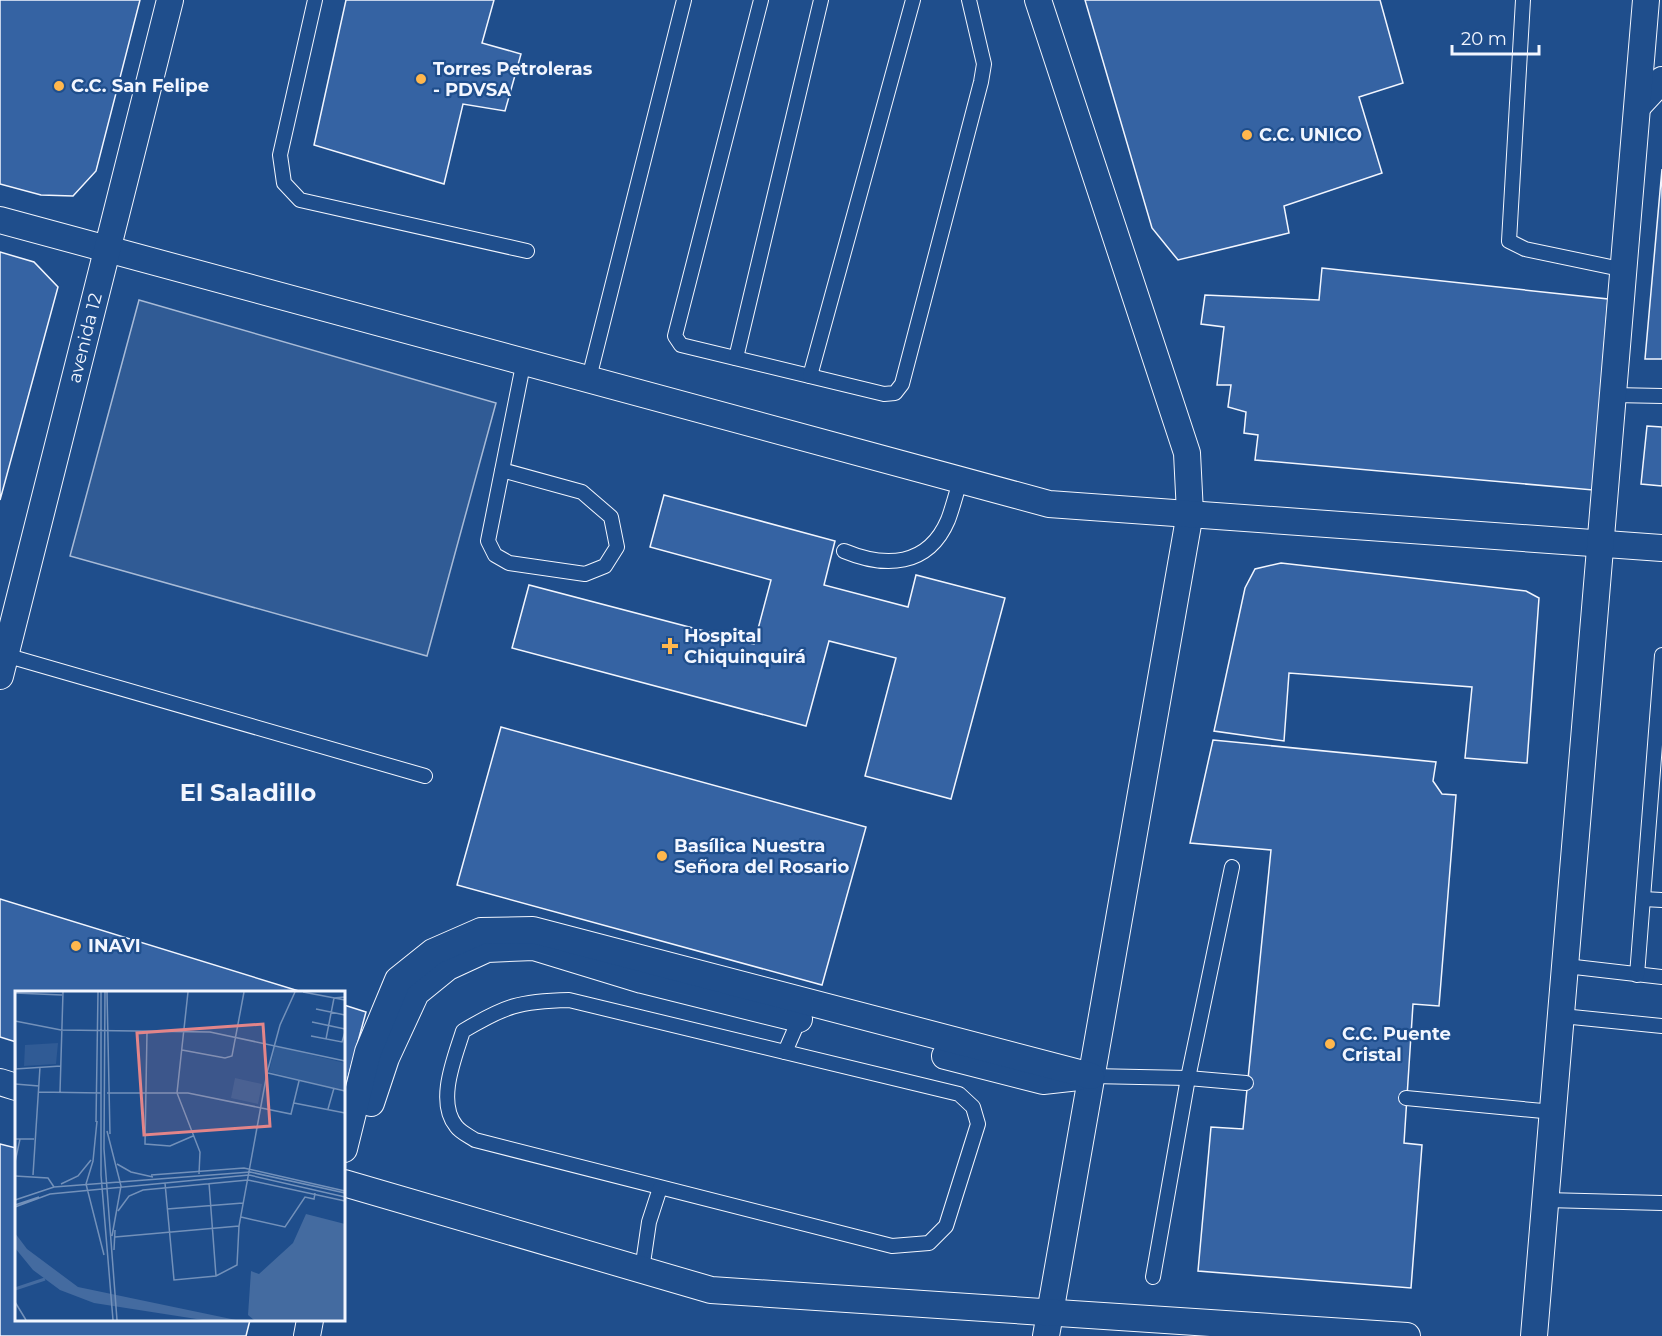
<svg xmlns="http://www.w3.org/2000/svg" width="1662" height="1336" font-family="Montserrat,sans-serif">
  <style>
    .green { fill: #305b95; stroke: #a8bbd7; stroke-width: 1.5 }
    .building { fill: #3563a3; stroke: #f2f6ff; stroke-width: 1.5 }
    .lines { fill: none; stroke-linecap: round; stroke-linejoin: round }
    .lane-casing { stroke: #f2f6ff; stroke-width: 16 }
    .street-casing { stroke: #f2f6ff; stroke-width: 28 }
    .lane { stroke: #1f4e8c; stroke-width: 14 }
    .street { stroke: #1f4e8c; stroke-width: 26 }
    .poi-dot { fill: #ffb74d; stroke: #1f4e8c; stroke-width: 2 }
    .labels { text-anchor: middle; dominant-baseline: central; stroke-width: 4.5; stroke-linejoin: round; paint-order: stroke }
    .poi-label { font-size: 18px; font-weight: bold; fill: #f2f6ff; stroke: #1f4e8c; text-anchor: start }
    .street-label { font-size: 18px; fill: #f2f6ff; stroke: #1f4e8c }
    .district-label { font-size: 24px; font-weight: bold; fill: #f2f6ff; stroke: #1f4e8c }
    .inset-river { fill: none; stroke: #446ba0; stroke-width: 3 }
    .inset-road { fill: none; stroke: #7391ba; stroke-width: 1.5 }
    .view { fill: #e38589; fill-opacity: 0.15; stroke: #e38589; stroke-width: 3 }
    .inset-edge { fill: none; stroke: #f2f6ff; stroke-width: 3 }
  </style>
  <rect width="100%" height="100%" fill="#1f4e8c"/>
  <!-- green -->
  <polygon class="green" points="139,300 496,403 427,656 70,556"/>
  <!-- building -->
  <g class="building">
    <polygon points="0,0 140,0 96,171 73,196 41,195 0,184"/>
    <polygon points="346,0 494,0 482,43 521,54 505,111 463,104 444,184 314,145"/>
    <polygon points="1085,0 1380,0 1403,83 1359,97 1382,173 1284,206 1289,233 1178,260 1152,228"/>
    <polygon points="1662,169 1662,359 1645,359"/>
    <polygon points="0,252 34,262 58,287 0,500"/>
    <polygon points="1322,268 1608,299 1593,490 1255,460 1258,435 1244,433 1246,412 1228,407 1231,385 1217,385 1224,327 1201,324 1205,295 1319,300"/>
    <polygon points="1647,426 1662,427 1662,486 1641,484"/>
    <polygon points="664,495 835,541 824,585 908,607 916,575 1005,598 951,799 865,776 896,658 829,641 806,726 512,648 529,585 754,644 771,580 650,547"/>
    <polygon points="1281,563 1526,591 1539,598 1527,763 1465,758 1472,687 1289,673 1284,741 1214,731 1245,588 1255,569"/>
    <polygon points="501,727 866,827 822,985 457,885"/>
    <polygon points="1213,740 1436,762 1433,781 1442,794 1456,795 1439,1006 1413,1004 1404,1143 1422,1145 1411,1288 1198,1271 1211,1127 1243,1129 1271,850 1190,843"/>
    <polygon points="0,899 302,992 16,992 16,1042 0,1037"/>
    <polygon points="344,1005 366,1012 344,1093"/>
    <polygon points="0,1144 16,1148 16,1320 250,1320 246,1336 0,1336"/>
  </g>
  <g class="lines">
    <defs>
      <g id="lane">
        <polyline points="315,0 280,155 284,183 300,200 527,251"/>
        <polyline points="761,0 675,336 681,345 884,394 895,393 902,384 981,82 984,64 969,0"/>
        <polyline points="1523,0 1509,241 1525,249 1625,270"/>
        <polyline points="736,358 821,0"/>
        <polyline points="810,376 913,0"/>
        <polyline points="589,378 684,0"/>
        <polyline points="1614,395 1662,396"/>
        <polyline points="502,470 582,492 611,517 617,547 605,566 585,574 509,563 495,555 488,541 524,360"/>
        <path d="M844,551C885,568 928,567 948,520C953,507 956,493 961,479"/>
        <polyline points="5,655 425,776"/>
        <polyline points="1643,899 1662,900"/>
        <polyline points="1566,966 1662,977"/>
        <polyline points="1637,975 1662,655"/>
        <path d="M569,1000L959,1094L973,1107L978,1124L946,1226L929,1243L892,1246L475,1140C469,1136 460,1132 456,1126C436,1101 455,1057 463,1031C505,1006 519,1001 569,1000Z"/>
        <polyline points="1562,1016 1662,1026"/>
        <polyline points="785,1052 801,1015"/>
        <polyline points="1091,1076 1188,1078 1246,1083"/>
        <polyline points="1406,1098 1554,1112"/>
        <polyline points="1546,1200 1662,1203"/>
        <polyline points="642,1270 649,1222 660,1188"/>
        <polyline points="1153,1277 1188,1078 1232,867"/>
      </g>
      <g id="street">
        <polyline points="1038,0 1187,453 1190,513 1046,1336"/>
        <polyline points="1638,106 1662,80"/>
        <polyline points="0,220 1049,504 1662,548"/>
        <polyline points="0,676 170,0"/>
        <polyline points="945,1056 1043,1081 1079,1077"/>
        <polyline points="0,1082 16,1087"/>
        <polyline points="371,1103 386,1058 416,993 448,967 487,949 534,947 642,980 799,1019"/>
        <polyline points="344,1149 368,1052 398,980 433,952 481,931 533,930 1091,1076"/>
        <polyline points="344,1183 711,1290 1407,1336"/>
        <polyline points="307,1336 310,1320"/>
        <polyline points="1534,1336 1646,0"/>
      </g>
    </defs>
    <!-- lane casing -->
    <use href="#lane" class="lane-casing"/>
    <!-- street casing -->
    <use href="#street" class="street-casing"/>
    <!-- lane -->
    <use href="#lane" class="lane"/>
    <!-- street -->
    <use href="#street" class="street"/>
  </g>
  <!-- markers -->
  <g class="poi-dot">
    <circle cx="421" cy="79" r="6"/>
    <circle cx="59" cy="86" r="6"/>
    <circle cx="1247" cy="135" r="6"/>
    <path d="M667 637h6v6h6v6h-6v6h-6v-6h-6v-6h6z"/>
    <circle cx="662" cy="856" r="6"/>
    <circle cx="76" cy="946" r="6"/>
    <circle cx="1330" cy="1044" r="6"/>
  </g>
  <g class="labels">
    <!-- poi labels -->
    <g class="poi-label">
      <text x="433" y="69">Torres Petroleras<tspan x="433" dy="21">- PDVSA</tspan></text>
      <text x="71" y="86">C.C. San Felipe</text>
      <text x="1259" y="135">C.C. UNICO</text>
      <text x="684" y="636">Hospital<tspan x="684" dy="21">Chiquinquirá</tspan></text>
      <text x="674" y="846">Basílica Nuestra<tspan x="674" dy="21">Señora del Rosario</tspan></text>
      <text x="88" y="946">INAVI</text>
      <text x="1342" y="1034">C.C. Puente<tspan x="1342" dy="21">Cristal</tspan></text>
    </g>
    <!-- street labels -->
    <g class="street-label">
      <text transform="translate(85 338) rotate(-76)">avenida 12</text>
    </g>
    <!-- district labels -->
    <g class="district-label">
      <text x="248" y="792">El Saladillo</text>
    </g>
  </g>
  <!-- overview -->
  <g transform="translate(15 991)">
    <rect width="330" height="330" fill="#1f4e8c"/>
    <path d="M43,52L41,73L9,75L10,54ZM260,55L330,72V100L254,81ZM220,87L247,93L243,113L216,107Z" fill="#305b95"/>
    <path d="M291,223L330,233V329H239L233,324L236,280L244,283L278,252ZM0,242L12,258L63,296L221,329H188L79,312L45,299L18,279L0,257Z" fill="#446ba0"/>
    <path class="inset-river" d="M0,298L30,288"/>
    <path class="inset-road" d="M86,1V184L98,329M90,1L89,158L102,329M92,1L95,143M173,1L162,102L185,161L184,183M288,1L330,9M0,2L47,4M0,16L1,78M301,18L330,24M0,30L46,39L195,41L330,70M297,31L330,38M132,41L130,153L155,155L178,145M296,45L327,51L330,41M311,48L319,7L330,6M167,59L210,67L217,65L229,1M0,78L46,75M253,82L330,100M0,93L24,95M23,101L86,102M45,101L48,1M92,102H173L276,123L284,90M279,112L330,122M313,118L319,97M82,130L78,170L71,193L89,264M81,131L83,1M92,140L106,195L97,245M0,148H19M0,171L5,148M102,173L116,181L138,186M18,184L25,76M136,184L229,177L330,200M0,185L33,187L39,196M150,192L159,289L201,285L222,274L224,235L252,82L265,34L280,1M194,192L201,285M46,193L63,185L76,169M0,209L39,196L235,181L330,202M0,214L24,206M0,216L35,203L234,184L330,206M152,218L228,212M103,220L114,205L128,199L233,189L330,210M226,226L270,236L290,206L299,208L300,202M100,246L224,235M99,259L100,239M0,311L11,329"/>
    <path class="view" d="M248,33L255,135L129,144L122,42Z"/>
    <rect width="330" height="330" class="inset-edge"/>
  </g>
  <!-- scale -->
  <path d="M1452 45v9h87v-9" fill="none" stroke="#f2f6ff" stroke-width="3"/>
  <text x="1461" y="45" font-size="18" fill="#f2f6ff" stroke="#1f4e8c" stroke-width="4.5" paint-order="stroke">20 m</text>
</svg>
